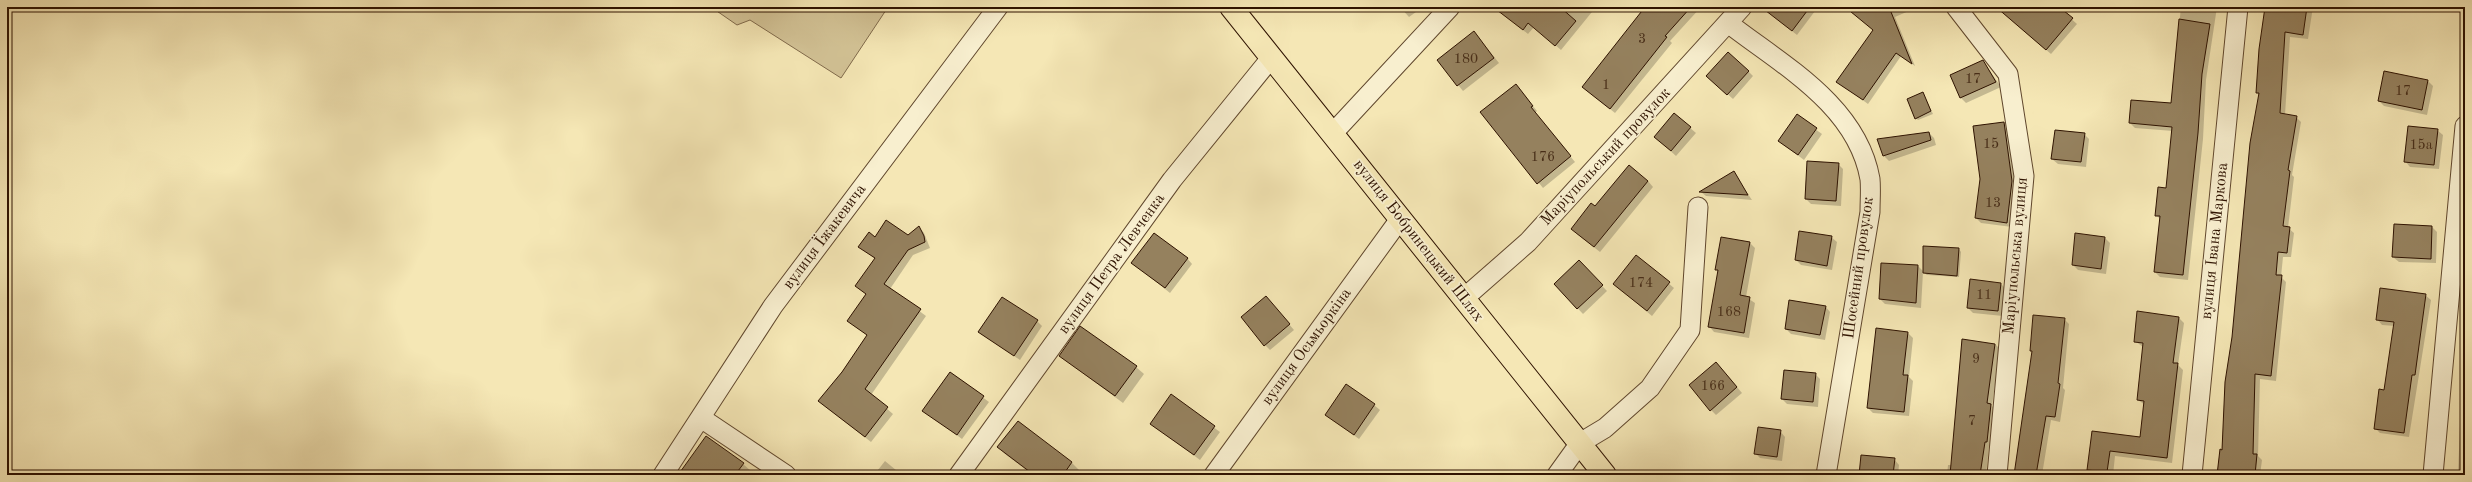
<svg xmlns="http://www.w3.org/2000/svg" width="2472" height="482" font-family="'Old Standard TT',serif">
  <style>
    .green { fill: #d3c396; stroke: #806a4b }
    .shadow { fill: #0003 }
    .building { fill: #95815e; stroke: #2e1200 }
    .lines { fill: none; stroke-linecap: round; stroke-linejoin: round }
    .street-casing { stroke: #60472d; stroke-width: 21 }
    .primary-casing { stroke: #2e1200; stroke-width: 24 }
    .street { stroke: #f8efcf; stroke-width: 19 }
    .primary { stroke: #f5e7b5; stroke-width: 22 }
    .labels { text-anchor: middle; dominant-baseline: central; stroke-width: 3.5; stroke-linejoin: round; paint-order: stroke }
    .number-label { font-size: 14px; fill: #482e18 }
    .street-label { font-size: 16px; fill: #2e1200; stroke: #f8efcf }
  </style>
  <rect width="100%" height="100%" fill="#f5e7b5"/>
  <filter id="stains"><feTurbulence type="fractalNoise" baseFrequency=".005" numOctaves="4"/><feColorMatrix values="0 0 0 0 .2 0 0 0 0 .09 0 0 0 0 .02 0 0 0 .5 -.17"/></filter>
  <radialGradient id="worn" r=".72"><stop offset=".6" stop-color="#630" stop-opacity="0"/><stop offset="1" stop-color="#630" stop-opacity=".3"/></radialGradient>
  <!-- green -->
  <polygon class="green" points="711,7 888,7 841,78 750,20 737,25"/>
  <!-- shadow -->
  <g class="shadow">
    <polygon points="1400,7 1423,7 1409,17"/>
    <polygon points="1494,7 1596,7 1561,50 1534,27 1528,34"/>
    <polygon points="1647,7 1701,7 1670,41 1672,43 1615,113 1583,87"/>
    <polygon points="1766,7 1818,7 1797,35 1769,13 1765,9"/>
    <polygon points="1867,7 1918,7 1895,17 1915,66 1901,56 1868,104 1838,82 1874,30"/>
    <polygon points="1996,7 2058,7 2077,24 2051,54"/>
    <polygon points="2181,7 2217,7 2206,80 2203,139 2188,280 2160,277 2155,272 2160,219 2156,215 2167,189 2173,131 2135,128 2130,123 2171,104"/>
    <polygon points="2266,7 2313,7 2308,39 2290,37 2285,115 2296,117 2301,122 2292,175 2294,177 2288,228 2294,233 2291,257 2283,257 2281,277 2286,282 2276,381 2260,379 2258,456 2262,460 2260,475 2218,475 2223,451 2233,337 2260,96 2257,93"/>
    <polygon points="2420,7 2445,7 2445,8"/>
    <polygon points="1474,32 1499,63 1463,91 1438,60"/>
    <polygon points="1983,61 2001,87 1966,103 1961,98"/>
    <polygon points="1748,71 1753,76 1733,99 1713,81"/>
    <polygon points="2428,81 2433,86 2427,115 2384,106 2379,101"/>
    <polygon points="1516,85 1537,111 1535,113 1575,162 1543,188 1481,112"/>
    <polygon points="1923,93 1933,114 1918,120 1916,118"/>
    <polygon points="1674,114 1696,133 1676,156 1655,137"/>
    <polygon points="1797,116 1822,134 1804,160 1779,141"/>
    <polygon points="2004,123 2009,128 2017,187 2012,227 1981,223 1976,218"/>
    <polygon points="2437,130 2443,135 2439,169 2410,167 2405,161"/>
    <polygon points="1929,133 1934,138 1936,145 1889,161 1884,156"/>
    <polygon points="2084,134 2089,139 2086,167 2058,164 2052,159"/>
    <polygon points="1838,164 1843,169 1841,206 1811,204 1806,199"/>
    <polygon points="1733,172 1752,200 1706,196 1701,192"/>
    <polygon points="1648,181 1653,187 1600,252 1577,234 1595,208"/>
    <polygon points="919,227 924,233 930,248 913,255 890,289 926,316 871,395 893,414 871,442 825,406 843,372 868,336 849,321 867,295 856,286 875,259 860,247 875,238 908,236"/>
    <polygon points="2432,227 2437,232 2436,263 2399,262 2393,257"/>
    <polygon points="2076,234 2105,238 2110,243 2106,274 2078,270 2073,265"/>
    <polygon points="1831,237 1837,242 1832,270 1801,265 1796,260"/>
    <polygon points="1750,243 1755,248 1746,297 1755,303 1749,338 1714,332 1709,326 1718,272 1716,269"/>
    <polygon points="1959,249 1961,252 1959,277 1927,275 1923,272 1921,308 1885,304 1880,299 1918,266 1924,272"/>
    <polygon points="1636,256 1674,288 1652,316 1614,284"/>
    <polygon points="1187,258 1192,264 1170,293 1133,263"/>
    <polygon points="1579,262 1607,291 1583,314 1555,284"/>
    <polygon points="2001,284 2006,289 2003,316 1973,313 1968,308"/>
    <polygon points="2425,295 2431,300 2409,437 2380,433 2375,428 2385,391 2395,326 2382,325 2377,319"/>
    <polygon points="1266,297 1294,330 1270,350 1265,345"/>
    <polygon points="1825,306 1830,312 1825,340 1791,334 1786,329"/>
    <polygon points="2179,318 2184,323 2178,365 2183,370 2172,463 2115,456 2113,475 2094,475 2088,469 2093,432 2140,438 2145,405 2138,400 2143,347 2135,341"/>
    <polygon points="2064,319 2069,324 2063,388 2065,390 2060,422 2051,420 2042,475 2016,475 2033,352 2031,350"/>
    <polygon points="1037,321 1042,326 1020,360 979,332"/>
    <polygon points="1877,329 1908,333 1913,338 1909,377 1913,381 1909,416 1873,413 1868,408"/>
    <polygon points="1962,340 1995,344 2000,349 1992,406 1995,409 1992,447 1989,446 1986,475 1947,475 1948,465 1952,465"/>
    <polygon points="1060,356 1136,367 1144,374 1123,403"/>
    <polygon points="1721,368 1742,393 1716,415 1711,410"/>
    <polygon points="950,373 989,402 962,439 924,411"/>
    <polygon points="1815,374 1820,379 1818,407 1787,404 1782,399"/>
    <polygon points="2465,382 2465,475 2458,475 2460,424"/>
    <polygon points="1171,396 1220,432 1200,460 1152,424"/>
    <polygon points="1374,405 1380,410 1359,439 1326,415"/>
    <polygon points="1018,422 1072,463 1079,470 1075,475 1033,475 1005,454 999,447"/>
    <polygon points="1780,431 1785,437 1782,461 1760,458 1755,453"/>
    <polygon points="1894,459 1899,465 1898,475 1860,475"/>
    <polygon points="885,461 902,475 874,475"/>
    <polygon points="743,464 751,471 748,475 679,475"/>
  </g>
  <!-- building -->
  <g class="building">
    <polygon points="1493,7 1560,7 1576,21 1555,46 1528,23 1523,30"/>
    <polygon points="1645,7 1691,7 1665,36 1667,37 1610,109 1582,87"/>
    <polygon points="1761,7 1810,7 1792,31"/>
    <polygon points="1845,7 1889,7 1912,64 1896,53 1863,100 1836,82 1873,30"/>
    <polygon points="1996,7 2059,7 2073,18 2046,50"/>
    <polygon points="2265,7 2307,7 2303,35 2285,32 2280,113 2297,116 2288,170 2290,171 2283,226 2290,227 2287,253 2278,252 2276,275 2282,275 2271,376 2255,374 2253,454 2257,454 2255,475 2217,475 2220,449 2222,450 2225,382 2232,337 2250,143 2259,93 2256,93 2259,49"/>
    <polygon points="2179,19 2210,24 2202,74 2198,133 2183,275 2154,272 2160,216 2155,216 2158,187 2166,188 2172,127 2129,123 2131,100 2171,103"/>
    <polygon points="1474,31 1494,58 1457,86 1437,60"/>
    <polygon points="1728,52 1749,71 1727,95 1706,76"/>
    <polygon points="1983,60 1996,82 1960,98 1950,75"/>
    <polygon points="2384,71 2428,80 2422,110 2378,101"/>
    <polygon points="1516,84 1533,106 1531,107 1571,156 1537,184 1480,112"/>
    <polygon points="1923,92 1931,111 1915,119 1907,99"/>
    <polygon points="1674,113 1691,127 1671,151 1654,137"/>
    <polygon points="1797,114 1817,128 1798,155 1778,141"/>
    <polygon points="2004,122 2012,181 2007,223 1975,218 1980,179 1973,126"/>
    <polygon points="2408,126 2438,129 2434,165 2404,162"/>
    <polygon points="2055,130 2085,133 2081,162 2051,159"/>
    <polygon points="1929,132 1931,140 1883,156 1877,139"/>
    <polygon points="1807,161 1839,163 1836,201 1805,199"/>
    <polygon points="1629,165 1648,181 1594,247 1571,229 1591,203 1595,206"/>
    <polygon points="1734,171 1748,195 1699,192"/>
    <polygon points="886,220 908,235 919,226 924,236 925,242 908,250 884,284 921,309 865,389 888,407 865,437 818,401 842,372 867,335 847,321 866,294 855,286 875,258 858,247 869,232 875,237"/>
    <polygon points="2394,224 2432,226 2431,259 2392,257"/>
    <polygon points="1799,231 1832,236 1827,266 1795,260"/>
    <polygon points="1154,233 1188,258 1165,288 1131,263"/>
    <polygon points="2075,233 2105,237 2101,269 2072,265"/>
    <polygon points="1721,237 1750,242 1740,295 1750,297 1744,333 1708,327 1718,270 1715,270"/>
    <polygon points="1923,246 1959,248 1957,276 1923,273"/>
    <polygon points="1636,255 1670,282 1647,311 1613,284"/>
    <polygon points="1579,260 1603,285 1577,309 1554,284"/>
    <polygon points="1881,263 1918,265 1916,303 1879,299"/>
    <polygon points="1970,279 2001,283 1998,311 1967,308"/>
    <polygon points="2380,288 2426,294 2415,375 2412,375 2404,433 2374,429 2379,389 2384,390 2394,322 2376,320"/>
    <polygon points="1266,296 1290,324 1264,346 1241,317"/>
    <polygon points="1002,297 1038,320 1014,356 978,332"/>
    <polygon points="1789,300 1826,306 1820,335 1785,329"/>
    <polygon points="2137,311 2179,317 2173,363 2178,363 2167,458 2110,451 2107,472 2087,470 2092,431 2140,437 2144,401 2137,400 2143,343 2134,342"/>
    <polygon points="2033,315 2065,318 2058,383 2060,384 2055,417 2046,416 2036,475 2014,475 2032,351 2030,351"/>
    <polygon points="1080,326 1137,366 1115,396 1059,356"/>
    <polygon points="1876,328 1908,332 1903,375 1908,375 1904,412 1867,408"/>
    <polygon points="1962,339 1995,344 1987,403 1991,404 1987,442 1985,442 1980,475 1950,475"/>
    <polygon points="1716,362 1737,387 1710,411 1689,385"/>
    <polygon points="1784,370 1816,373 1813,402 1781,399"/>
    <polygon points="950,372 984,396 957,435 922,411"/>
    <polygon points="1346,384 1375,404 1354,435 1325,415"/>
    <polygon points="1171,394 1215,426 1194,455 1150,424"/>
    <polygon points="1018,421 1072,462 1063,475 1034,475 997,447"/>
    <polygon points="1758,427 1781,430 1777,457 1754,454"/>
    <polygon points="706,436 744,463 735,475 678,475"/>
    <polygon points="1861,455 1895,458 1893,475 1859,475"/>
  </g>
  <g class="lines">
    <defs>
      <g id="street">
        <polyline points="1956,7 2008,74 2024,176 1997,475"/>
        <path d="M1728,23C1782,65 1857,105 1870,179C1871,189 1870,201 1870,212L1826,475"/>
        <polyline points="1333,133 1450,7"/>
        <polyline points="1463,299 1528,242 1742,7"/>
        <polyline points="701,418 786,475"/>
        <polyline points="663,475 773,306 998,7"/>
        <polyline points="959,475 1172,180 1271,58"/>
        <polyline points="1214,475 1400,219"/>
        <polyline points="1557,475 1580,443 1605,428 1650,388 1690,330 1698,207"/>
        <polyline points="2192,475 2238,7"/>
        <polyline points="2433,475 2465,126"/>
      </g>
      <polyline id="primary" points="1231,7 1605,475"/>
    </defs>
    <!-- street casing -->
    <use href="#street" class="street-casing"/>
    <!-- primary casing -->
    <use href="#primary" class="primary-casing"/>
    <!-- street -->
    <use href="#street" class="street"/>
    <!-- primary -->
    <use href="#primary" class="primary"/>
  </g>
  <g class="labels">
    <!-- number labels -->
    <g class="number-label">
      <text x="1642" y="39">3</text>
      <text x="1466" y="59">180</text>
      <text x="1973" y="79">17</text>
      <text x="1606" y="85">1</text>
      <text x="2403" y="91">17</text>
      <text x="1991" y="144">15</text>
      <text x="2421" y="145">15а</text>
      <text x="1543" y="157">176</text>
      <text x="1993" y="203">13</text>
      <text x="1641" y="283">174</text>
      <text x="1984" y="295">11</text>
      <text x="1729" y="312">168</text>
      <text x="1976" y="359">9</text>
      <text x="1713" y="386">166</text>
      <text x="1972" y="421">7</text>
    </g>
    <!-- street labels -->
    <g class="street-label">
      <text transform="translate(1606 157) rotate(-47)">Маріупольський провулок</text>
      <text transform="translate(825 237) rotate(-53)">вулиця Їжакевича</text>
      <text transform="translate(1418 241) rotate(52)">вулиця Бобринецький Шлях</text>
      <text transform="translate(2215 241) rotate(-84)">вулиця Івана Маркова</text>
      <text transform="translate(2016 256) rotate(-85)">Маріупольська вулиця</text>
      <text transform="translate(1112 264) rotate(-54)">вулиця Петра Левченка</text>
      <text transform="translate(1859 268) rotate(-82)">Шосейний провулок</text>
      <text transform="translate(1307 347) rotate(-54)">вулиця Осьмьоркіна</text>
    </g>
  </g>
  <!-- margin -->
  <rect width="2472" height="482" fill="none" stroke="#f5e7b5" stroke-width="24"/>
  <rect x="8" y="8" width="2456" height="466" fill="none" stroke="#2e1200" stroke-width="2"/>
  <rect x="12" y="12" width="2448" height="458" fill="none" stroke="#2e1200"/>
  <rect width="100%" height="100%" filter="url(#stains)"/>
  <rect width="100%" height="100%" fill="url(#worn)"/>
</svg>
